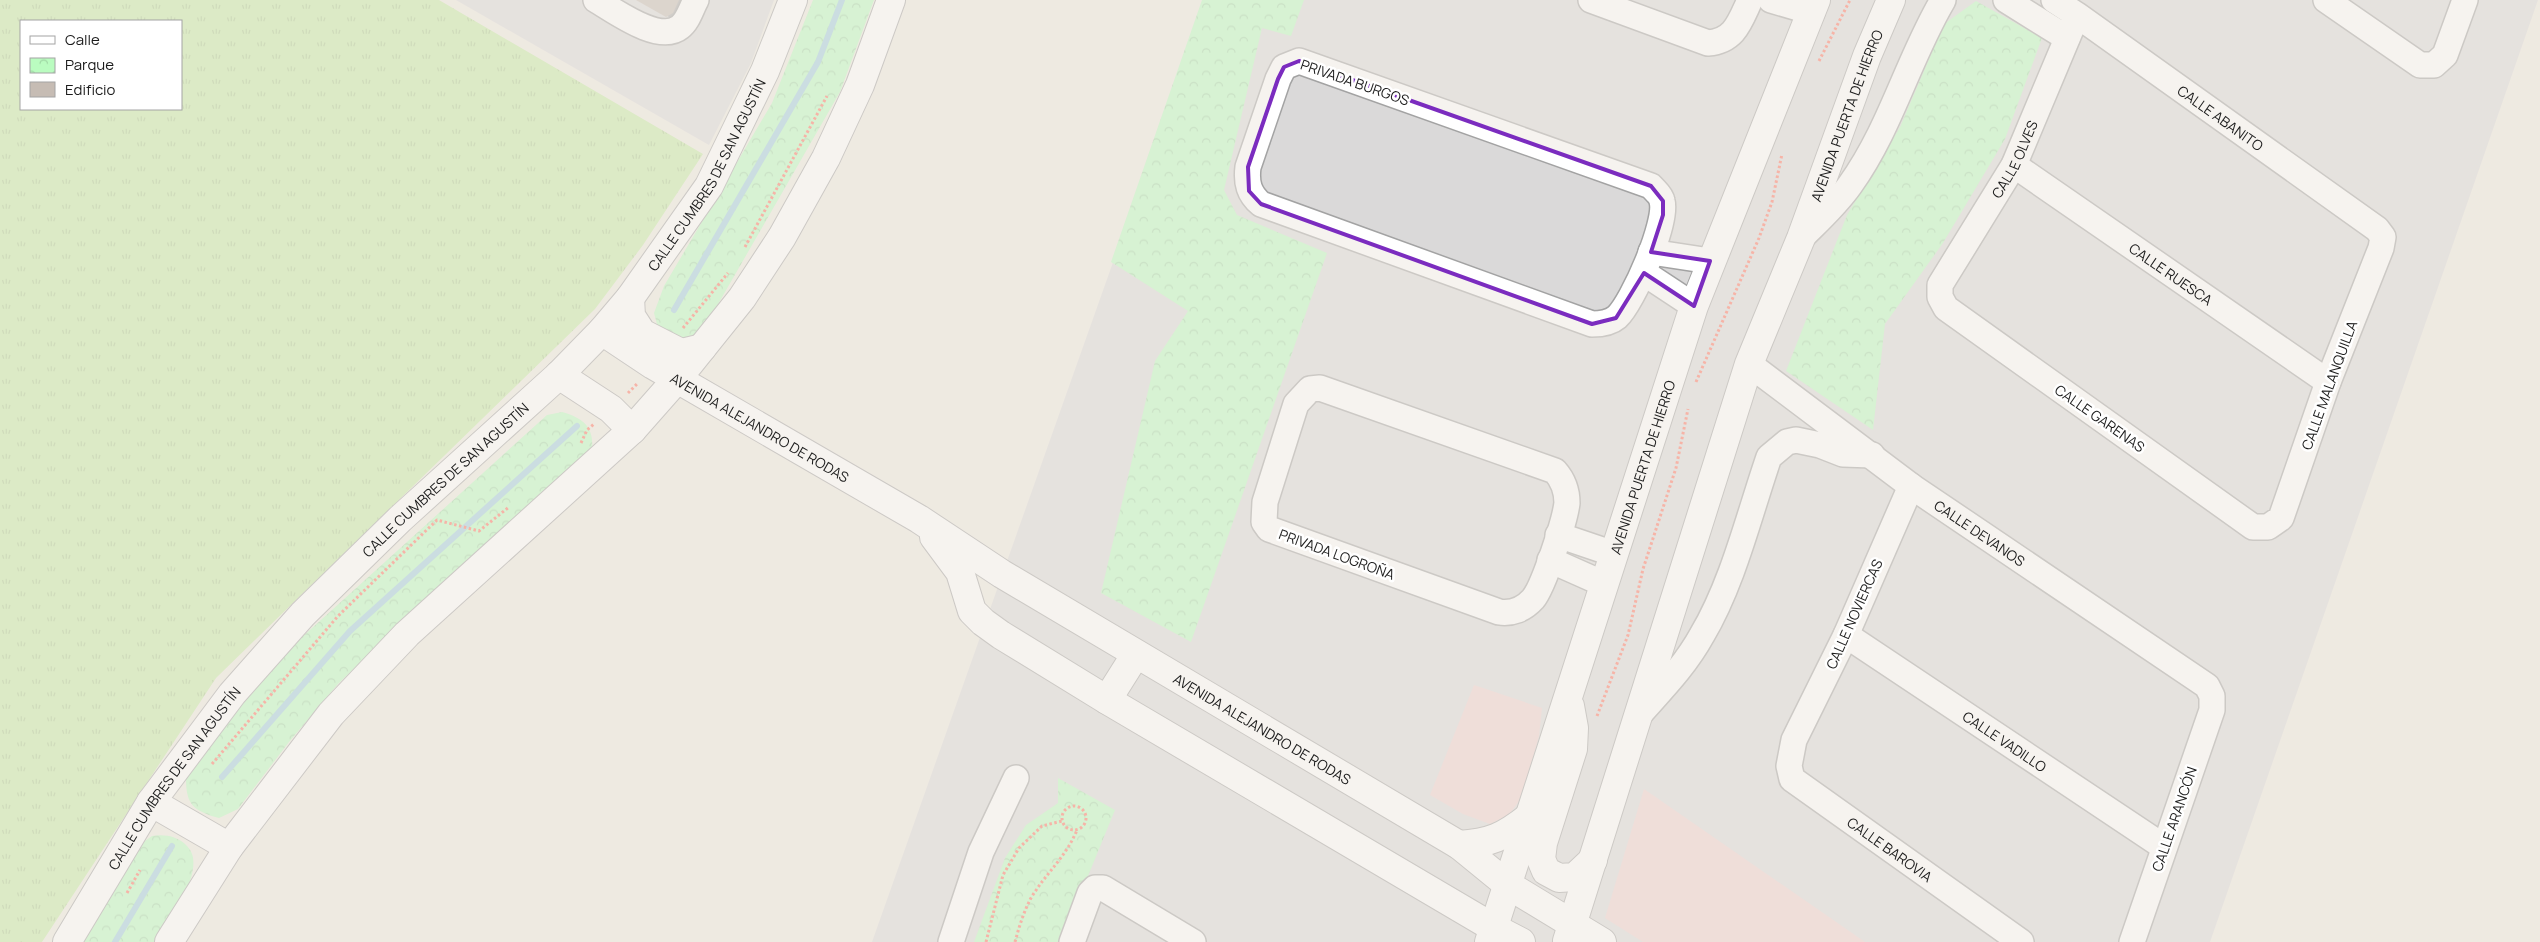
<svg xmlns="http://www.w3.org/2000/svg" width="2540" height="942" font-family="Manrope,sans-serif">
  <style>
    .residential { fill: #dad9d9 }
    .commercial { fill: #f0d0cf }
    .grass { fill: url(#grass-tufts); fill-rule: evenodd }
    .park { fill: url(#park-crowns) }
    .shadow { fill: #0003 }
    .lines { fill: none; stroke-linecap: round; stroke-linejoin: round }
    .stream { stroke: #9fcfdf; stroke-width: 6 }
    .building { fill: #c6bcb4 }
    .minor-casing { stroke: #a3a3a3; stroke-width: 28 }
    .tertiary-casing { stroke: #a3a3a3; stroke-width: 30 }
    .path { stroke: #ff7361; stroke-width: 3; stroke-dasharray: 2.5 2.5; stroke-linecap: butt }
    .minor { stroke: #fff; stroke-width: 25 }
    .tertiary { stroke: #fff; stroke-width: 28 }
    .marked { fill: none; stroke: #7b2cbf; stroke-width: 4; stroke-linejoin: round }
    .labels { text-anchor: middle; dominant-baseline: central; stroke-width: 5; stroke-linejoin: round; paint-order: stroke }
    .street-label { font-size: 14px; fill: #1c1c1c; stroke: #fff }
  </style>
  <defs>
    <pattern id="grass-tufts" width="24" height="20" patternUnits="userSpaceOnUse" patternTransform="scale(1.25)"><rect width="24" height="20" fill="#c6eca4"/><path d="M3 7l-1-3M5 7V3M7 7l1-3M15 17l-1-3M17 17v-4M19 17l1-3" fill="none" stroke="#aaca8d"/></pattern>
    <pattern id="park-crowns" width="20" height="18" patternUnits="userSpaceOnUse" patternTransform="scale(1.25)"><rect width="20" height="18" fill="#bafcc0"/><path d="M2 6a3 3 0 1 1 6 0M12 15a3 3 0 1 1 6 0" fill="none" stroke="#9fd7a4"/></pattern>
  </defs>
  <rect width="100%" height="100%" fill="#eeeae1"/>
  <!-- residential -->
  <g class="residential">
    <polygon points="456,0 774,0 751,63 709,145"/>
    <polygon points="1206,0 2538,0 2210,942 872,942"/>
  </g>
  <!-- commercial -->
  <g class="commercial">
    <polygon points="1474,685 1542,708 1539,736 1522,797 1509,815 1490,824 1463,814 1430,795"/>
    <polygon points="1644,789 1865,942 1643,942 1605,918"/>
  </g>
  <!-- grass -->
  <path class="grass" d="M0,0H439L703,154L643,245L595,309L216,678L42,942H0ZM21,21H181V109H21Z"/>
  <!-- park -->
  <g class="park">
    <polygon points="813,0 874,0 840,92 698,339 661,339 654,313 664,286 772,103"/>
    <polygon points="1202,0 1304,0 1291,36 1262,28 1224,190 1237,215 1327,253 1191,642 1101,593 1155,361 1188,311 1111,262"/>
    <polygon points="1976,1 2042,38 2005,139 1943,243 1885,324 1873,430 1786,371 1847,215 1900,127 1944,24"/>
    <path d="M562,412C587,419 596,430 591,457L427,598L338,684L289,742L238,809L219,818C194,811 186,805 186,779L268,668L547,415Z"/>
    <polygon points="1058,778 1115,810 1061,942 974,942 1005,858 1026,825 1058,803"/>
    <path d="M152,836C164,834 178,836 187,846C209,868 169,920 156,942H80L139,845Z"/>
  </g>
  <!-- shadow -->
  <polygon class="shadow" points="640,0 693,0 679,23"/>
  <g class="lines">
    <!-- stream -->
    <g class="stream">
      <polyline points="674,310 818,62 842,0"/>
      <polyline points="222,777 350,631 577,426"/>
      <polyline points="115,942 172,846"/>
    </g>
  </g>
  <!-- building -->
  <polygon class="building" points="636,0 679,0 673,13 666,17"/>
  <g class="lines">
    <defs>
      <g id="minor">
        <path d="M596,0C615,11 659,44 680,27C688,21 691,9 696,0"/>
        <path d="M1591,0L1708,43C1735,41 1740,21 1750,0"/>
        <polyline points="1771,0 1812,12"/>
        <polyline points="2006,0 2067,38"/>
        <path id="s1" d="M2054,0L2077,15L2377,229L2383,237L2381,248L2328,382L2281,518L2268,527H2253L1946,308L1940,297V285L2014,165L2077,15"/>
        <polyline points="2326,0 2420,65 2434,65 2445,55 2465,0"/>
        <path d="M1299,61L1651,186C1655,191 1661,195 1662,201C1668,222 1633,302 1617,317C1610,323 1600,324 1592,324L1261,204C1249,194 1246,183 1248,167L1278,79L1284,67Z"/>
        <path id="s2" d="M2014,165L2328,382"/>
        <path d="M1801,238C1818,221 1836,205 1850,185C1891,128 1908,59 1943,0"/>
        <polyline points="1651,252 1710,261"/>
        <polyline points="1644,273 1694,306"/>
        <path id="s3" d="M1749,364L1911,486L2207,686L2212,696V710L2132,942"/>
        <path d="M1320,388L1555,471C1563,480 1567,491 1567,503C1565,520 1544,586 1533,599C1524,609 1512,614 1499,612L1269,529L1264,522L1265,502L1296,404L1310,389Z"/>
        <path id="s4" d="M1911,486L1846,635L1794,740L1789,766L1792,779L2021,942"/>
        <polyline points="1558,535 1614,554"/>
        <polyline points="1550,560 1604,584"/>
        <path id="s5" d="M1846,635L2164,847"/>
        <path d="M1638,716C1661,690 1685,666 1702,635C1733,583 1749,515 1769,457L1787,442L1796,440L1820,445L1843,454L1872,455"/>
        <polyline points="951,942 981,852 1016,778"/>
        <polyline points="1072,942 1090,893 1095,888 1103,888 1193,942"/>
      </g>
      <g id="tertiary">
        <polyline points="630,298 631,316 642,333 681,353 702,348"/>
        <path id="s6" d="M602,331L653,365L919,519L1002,574L1459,845L1508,885L1602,942"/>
        <polyline points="559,375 611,409 632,430"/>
        <polyline points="934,537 960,572 972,611 983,622 1001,635 1107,700 1494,928 1521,942"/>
        <polyline points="1107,700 1136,654"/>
        <polyline points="1570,706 1574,728 1573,749 1543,843 1541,859 1546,871 1559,878 1575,877 1593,860"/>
        <polyline points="151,802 229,847"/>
        <path d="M1459,845C1490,843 1504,837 1529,817"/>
        <path id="s7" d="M1567,941L1749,364L1801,238L1867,56L1891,0"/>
        <path id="s8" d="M67,942L151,802L232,694L303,614L400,519L559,375L602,331L630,298L709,186L765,71L793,0"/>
        <polyline points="169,942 229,847 331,714 407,634 632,430 677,379 742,298 782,237 826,158 860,85 891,0"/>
        <path id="s9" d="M1489,942L1694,306L1816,0"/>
      </g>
    </defs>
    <!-- minor casing -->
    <use href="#minor" class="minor-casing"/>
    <!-- tertiary casing -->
    <use href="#tertiary" class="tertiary-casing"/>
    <!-- path -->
    <g class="path">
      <polyline points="1819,61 1850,0"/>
      <polyline points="745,247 827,96"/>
      <polyline points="683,328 728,273"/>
      <polyline points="1696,382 1759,238 1772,202 1782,154"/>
      <polyline points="628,393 638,383"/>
      <polyline points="581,443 587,430 594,424"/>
      <polyline points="1597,716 1628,635 1643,569 1676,468 1688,409"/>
      <polyline points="212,764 338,616 437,520 479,531 509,507"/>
      <circle cx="1074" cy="818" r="12"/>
      <polyline points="127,893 140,870"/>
      <polyline points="986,942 1003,875 1019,848 1042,826 1062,821"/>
      <path d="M1015,942C1019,927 1024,911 1031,898C1046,873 1066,857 1077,830"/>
    </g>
    <!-- minor -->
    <use href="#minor" class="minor"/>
    <!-- tertiary -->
    <use href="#tertiary" class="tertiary"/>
  </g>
  <!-- marked area -->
  <path d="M0 0H2540V942H0ZM1299,61L1651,186L1663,201V215L1651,252L1710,261L1694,306L1644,273L1616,318L1592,324L1261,204L1249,191L1248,167L1278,79L1284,67Z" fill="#eeeae1" fill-opacity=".55" fill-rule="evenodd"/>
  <path class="marked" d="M1299,61L1651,186L1663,201V215L1651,252L1710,261L1694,306L1644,273L1616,318L1592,324L1261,204L1249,191L1248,167L1278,79L1284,67Z"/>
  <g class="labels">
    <!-- street labels -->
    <g class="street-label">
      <text transform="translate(1355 82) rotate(19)">PRIVADA BURGOS</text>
      <text stroke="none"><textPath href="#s7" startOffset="872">AVENIDA PUERTA DE HIERRO</textPath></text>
      <text stroke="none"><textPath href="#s1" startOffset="204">CALLE ABANITO</textPath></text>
      <text stroke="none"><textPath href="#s1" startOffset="1284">CALLE OLVES</textPath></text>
      <text stroke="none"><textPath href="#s8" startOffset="1006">CALLE CUMBRES DE SAN AGUSTÍN</textPath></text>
      <text stroke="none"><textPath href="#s2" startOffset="191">CALLE RUESCA</textPath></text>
      <text transform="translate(2329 385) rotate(-70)">CALLE MALANQUILLA</text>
      <text transform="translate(2100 418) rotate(35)">CALLE GARENAS</text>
      <text stroke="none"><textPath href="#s6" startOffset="185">AVENIDA ALEJANDRO DE RODAS</textPath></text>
      <text stroke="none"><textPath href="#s9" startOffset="499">AVENIDA PUERTA DE HIERRO</textPath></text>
      <text stroke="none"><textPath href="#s8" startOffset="601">CALLE CUMBRES DE SAN AGUSTÍN</textPath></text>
      <text stroke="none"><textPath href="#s3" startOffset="286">CALLE DEVANOS</textPath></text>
      <text transform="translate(1337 554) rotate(20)">PRIVADA LOGROÑA</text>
      <text transform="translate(1854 614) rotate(-66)">CALLE NOVIERCAS</text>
      <text stroke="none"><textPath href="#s6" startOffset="771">AVENIDA ALEJANDRO DE RODAS</textPath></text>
      <text stroke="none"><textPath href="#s5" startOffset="191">CALLE VADILLO</textPath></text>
      <text stroke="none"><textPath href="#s8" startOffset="196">CALLE CUMBRES DE SAN AGUSTÍN</textPath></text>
      <text transform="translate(2174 819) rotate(-71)">CALLE ARANCÓN</text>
      <text stroke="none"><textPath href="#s4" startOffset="440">CALLE BAROVIA</textPath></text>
    </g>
  </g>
  <!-- legend -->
  <rect x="20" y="20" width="162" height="90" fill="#ffffff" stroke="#a4a4a4"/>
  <rect x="30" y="36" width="25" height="8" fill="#ffffff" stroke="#a4a4a4"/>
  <text x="65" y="45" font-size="15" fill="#1c1c1c">Calle</text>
  <rect x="30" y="58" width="25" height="15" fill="url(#park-crowns)" stroke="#a4a4a4"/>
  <text x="65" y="70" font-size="15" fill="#1c1c1c">Parque</text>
  <rect x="30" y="82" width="25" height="15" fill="#c6bcb4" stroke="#a4a4a4"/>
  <text x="65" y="95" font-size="15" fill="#1c1c1c">Edificio</text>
</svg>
